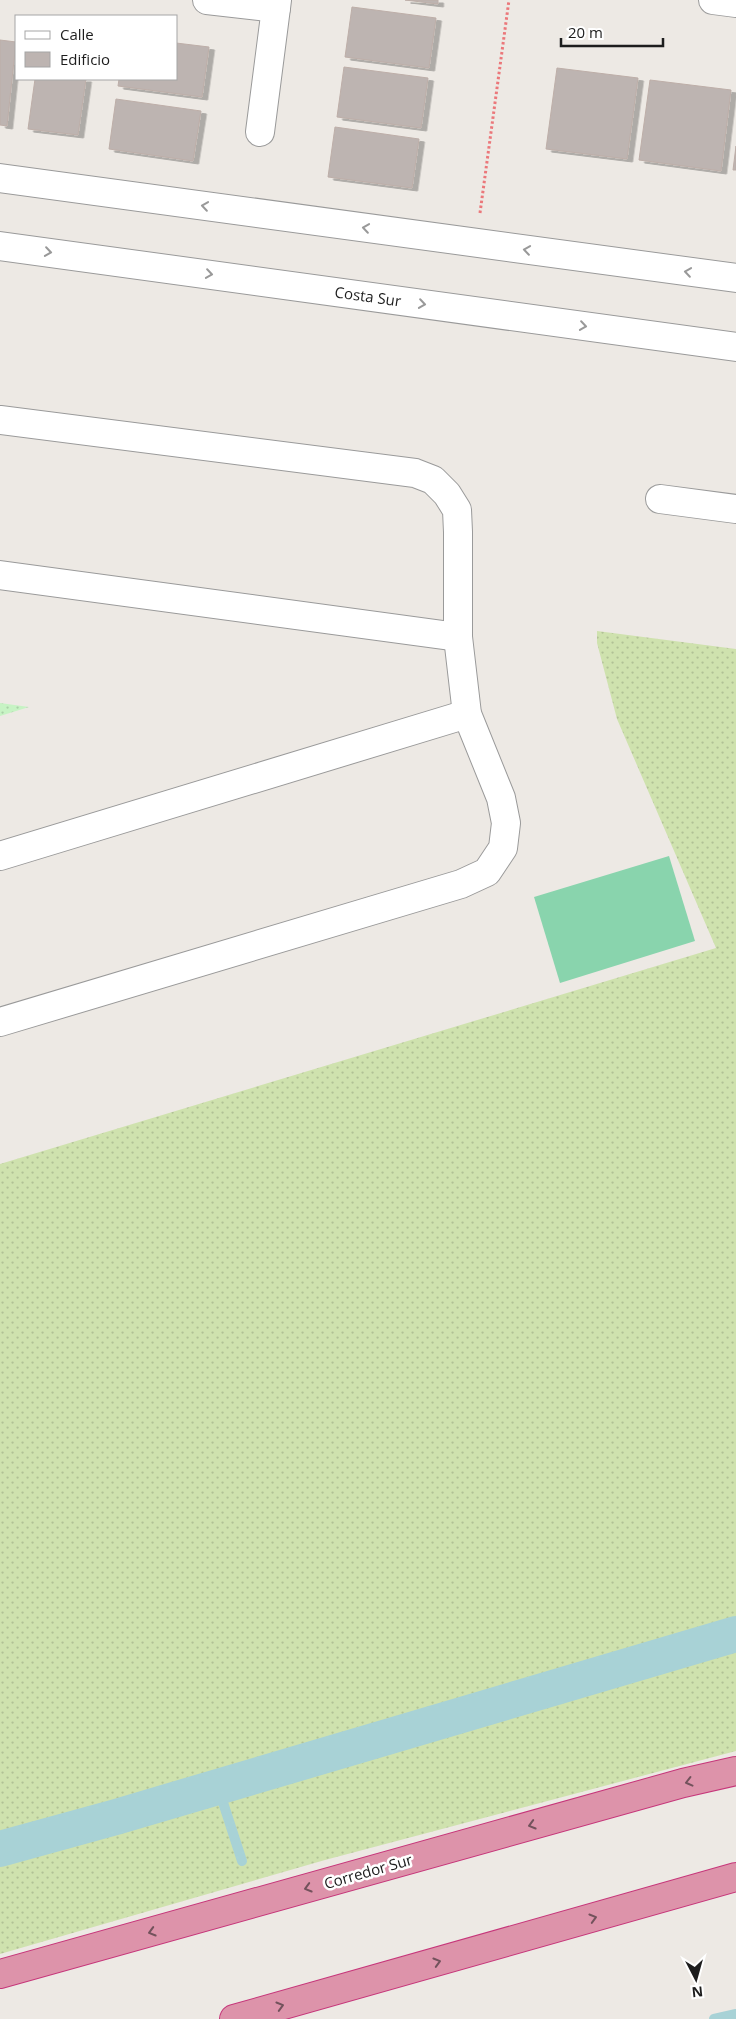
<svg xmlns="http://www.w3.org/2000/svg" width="736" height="2019" font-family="'Open Sans',sans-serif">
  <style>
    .grass { fill: url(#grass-dots) }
    .park { fill: url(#park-dots) }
    .pitch { fill: #89d4ad }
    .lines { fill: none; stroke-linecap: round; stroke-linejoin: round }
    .stream { stroke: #a8d2d6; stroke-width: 10 }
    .canal { stroke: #a8d2d6; stroke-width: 36 }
    .building { fill: #bdb4b1; stroke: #bdaea8; filter: url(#shadow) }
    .minor-casing { stroke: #9a9a9a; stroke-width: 30 }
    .tertiary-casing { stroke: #9a9a9a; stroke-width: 30 }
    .motorway-casing { stroke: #c6367a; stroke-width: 30 }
    .path { stroke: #eb777a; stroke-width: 3; stroke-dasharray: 2.5 2.5; stroke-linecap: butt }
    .minor { stroke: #fff; stroke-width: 28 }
    .tertiary { stroke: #fff; stroke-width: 28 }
    .motorway { stroke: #dd93aa; stroke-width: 28 }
    .oneway { stroke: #999 }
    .oneway2 { stroke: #73525c }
    .labels { text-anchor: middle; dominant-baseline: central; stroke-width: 5; stroke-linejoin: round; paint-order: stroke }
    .street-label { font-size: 15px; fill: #1d1d1d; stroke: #fff }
  </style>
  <defs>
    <pattern id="grass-dots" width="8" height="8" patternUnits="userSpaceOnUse" patternTransform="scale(1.25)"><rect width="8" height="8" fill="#cfe2ae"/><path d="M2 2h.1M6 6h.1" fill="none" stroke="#b1c195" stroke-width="1.8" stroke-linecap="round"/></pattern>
    <pattern id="park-dots" width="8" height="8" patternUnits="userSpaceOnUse" patternTransform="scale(1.25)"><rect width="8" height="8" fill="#c7f3c4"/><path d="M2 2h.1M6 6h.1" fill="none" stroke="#aad0a8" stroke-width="1.8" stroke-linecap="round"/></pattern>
    <filter id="shadow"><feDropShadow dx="5.5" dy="3" stdDeviation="0" flood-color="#0004"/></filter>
  </defs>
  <rect width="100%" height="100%" fill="#ede9e4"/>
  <!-- grass -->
  <polygon class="grass" points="597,631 736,649 736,1751 325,1860 0,1954 0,1164 716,948 617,719 597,643"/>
  <!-- park -->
  <polygon class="park" points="0,703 29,707 0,716"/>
  <!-- pitch -->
  <polygon class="pitch" points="669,856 695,941 560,983 534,897"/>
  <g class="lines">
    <!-- stream -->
    <g class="stream">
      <polyline points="218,1787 242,1861"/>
      <polyline points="714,2019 736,2014"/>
    </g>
    <!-- canal -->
    <polyline class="canal" points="0,1849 116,1817 736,1634"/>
  </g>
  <!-- building -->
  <g class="building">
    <polygon points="405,0 438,0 438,4"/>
    <polygon points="352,7 436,18 429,68 345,57"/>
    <polygon points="0,40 16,42 7,126 0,125"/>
    <polygon points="176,43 209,47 202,97 118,86 119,79 176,79"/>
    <polygon points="344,67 428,78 421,128 337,117"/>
    <polygon points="557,68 638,78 627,159 546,149"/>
    <polygon points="35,79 86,79 78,135 28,129"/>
    <polygon points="650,80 731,90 721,171 639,160"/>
    <polygon points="116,99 201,111 193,161 109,149"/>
    <polygon points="335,127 419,139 412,188 328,177"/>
    <polygon points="736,146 736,170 733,170"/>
  </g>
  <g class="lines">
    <defs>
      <g id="minor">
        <polyline points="207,0 276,8"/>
        <polyline points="713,0 736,3"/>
        <polyline points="260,132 277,0"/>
        <polyline points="0,420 415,473 433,480 447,494 457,510 458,532 458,637 467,714 501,798 506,823 503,848 487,872 461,884 0,1022"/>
        <polyline points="660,499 736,509"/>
        <polyline points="0,575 458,637"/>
        <polyline points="0,856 467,714"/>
      </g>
      <g id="tertiary">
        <polyline points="0,178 736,278"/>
        <polyline points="0,246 736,347"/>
      </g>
      <g id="motorway">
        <polyline points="0,1974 683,1783 736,1771"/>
        <polyline points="234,2019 736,1877"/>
      </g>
    </defs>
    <!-- minor casing -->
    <use href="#minor" class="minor-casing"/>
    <!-- tertiary casing -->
    <use href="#tertiary" class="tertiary-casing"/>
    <!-- motorway casing -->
    <use href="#motorway" class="motorway-casing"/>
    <!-- path -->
    <polyline class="path" points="480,213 509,0"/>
    <!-- minor -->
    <use href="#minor" class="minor"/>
    <!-- tertiary -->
    <use href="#tertiary" class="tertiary"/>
    <!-- motorway -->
    <use href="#motorway" class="motorway"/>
  </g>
  <!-- one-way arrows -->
  <defs><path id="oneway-chevron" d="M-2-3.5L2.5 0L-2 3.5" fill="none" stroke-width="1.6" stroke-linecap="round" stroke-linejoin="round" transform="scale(1.25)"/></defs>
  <g class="oneway">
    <use href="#oneway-chevron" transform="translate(205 206) rotate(-172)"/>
    <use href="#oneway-chevron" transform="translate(366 228) rotate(-172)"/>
    <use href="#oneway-chevron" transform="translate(527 250) rotate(-172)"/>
    <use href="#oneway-chevron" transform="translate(48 252) rotate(8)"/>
    <use href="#oneway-chevron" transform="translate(688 272) rotate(-172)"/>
    <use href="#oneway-chevron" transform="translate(209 274) rotate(8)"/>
    <use href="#oneway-chevron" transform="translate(422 304) rotate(8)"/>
    <use href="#oneway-chevron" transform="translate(583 326) rotate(8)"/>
  </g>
  <g class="oneway2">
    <use href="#oneway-chevron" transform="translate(689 1782) rotate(166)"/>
    <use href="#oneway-chevron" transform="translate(532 1825) rotate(164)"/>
    <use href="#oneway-chevron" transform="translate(308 1888) rotate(164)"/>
    <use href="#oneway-chevron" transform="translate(593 1918) rotate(-16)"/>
    <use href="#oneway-chevron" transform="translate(152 1932) rotate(164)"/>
    <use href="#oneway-chevron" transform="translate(437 1962) rotate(-16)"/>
    <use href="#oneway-chevron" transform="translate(280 2006) rotate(-16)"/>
  </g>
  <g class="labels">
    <!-- street labels -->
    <g class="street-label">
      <text transform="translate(368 296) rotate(8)">Costa Sur</text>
      <text transform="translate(368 1871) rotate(-16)">Corredor Sur</text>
    </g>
  </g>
  <!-- legend -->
  <rect x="15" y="15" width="162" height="65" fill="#ffffff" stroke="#a5a5a5"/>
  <rect x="25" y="31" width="25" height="8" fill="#ffffff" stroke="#a5a5a5"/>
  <text x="60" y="40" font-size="15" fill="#1d1d1d">Calle</text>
  <rect x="25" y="52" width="25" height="15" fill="#bdb4b1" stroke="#a5a5a5"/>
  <text x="60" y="65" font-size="15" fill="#1d1d1d">Edificio</text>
  <!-- north arrow -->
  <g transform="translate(696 1979) rotate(174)" stroke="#ffffff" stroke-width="4" paint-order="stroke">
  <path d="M0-4L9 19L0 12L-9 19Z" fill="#1d1d1d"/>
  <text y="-8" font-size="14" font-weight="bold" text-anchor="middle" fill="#1d1d1d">N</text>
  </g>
  <!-- scale -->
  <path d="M561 38v8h102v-8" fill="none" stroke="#1d1d1d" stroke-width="2.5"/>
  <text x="568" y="38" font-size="15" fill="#1d1d1d" stroke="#ffffff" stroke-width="4" paint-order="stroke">20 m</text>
</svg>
